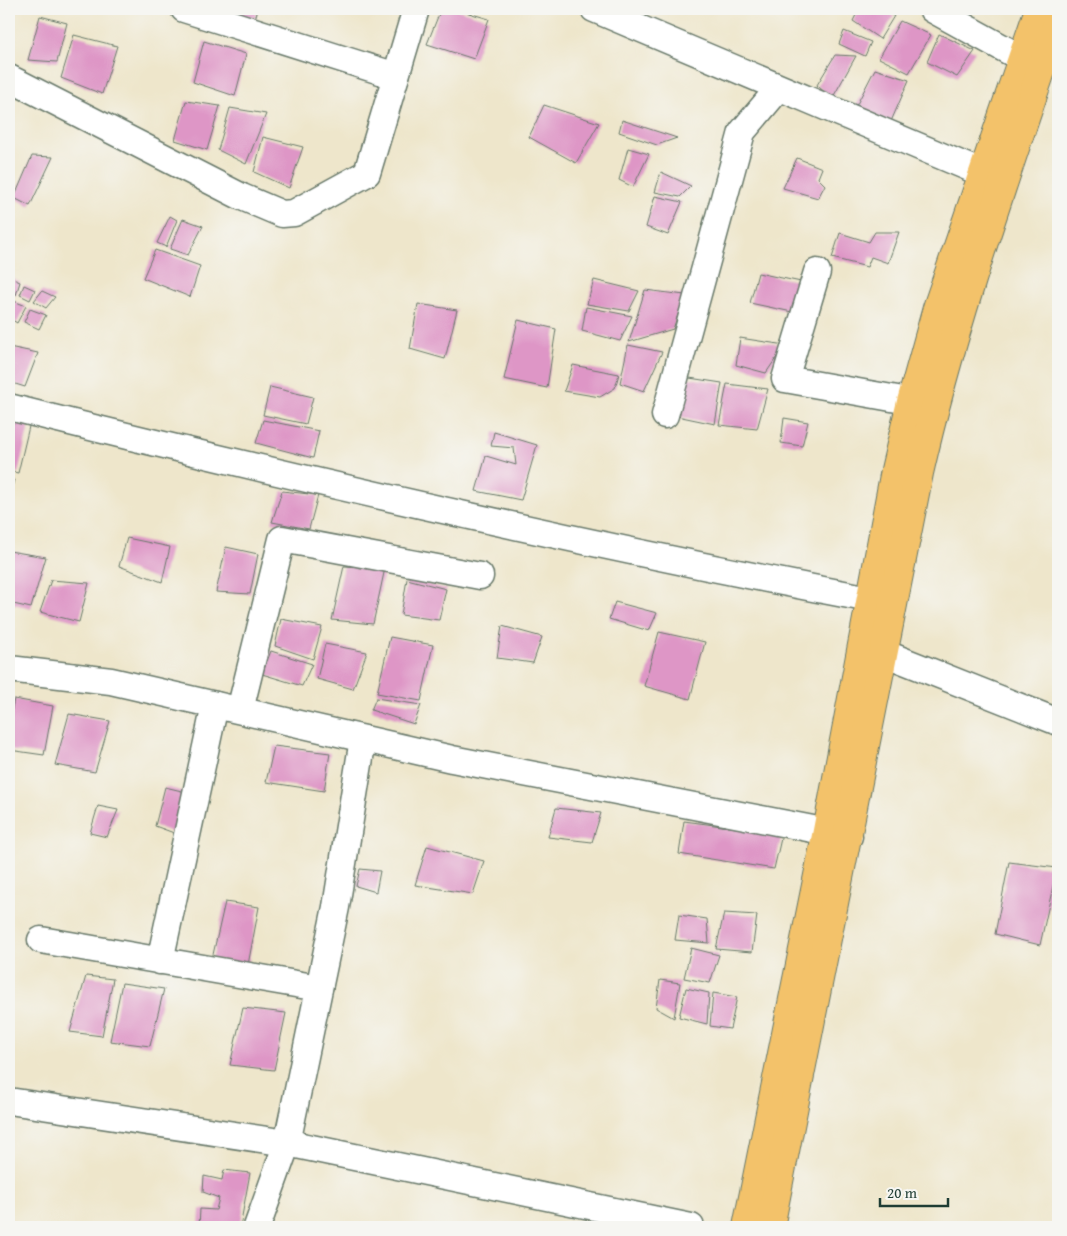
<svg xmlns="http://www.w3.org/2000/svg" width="1067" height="1236" font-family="'Gentium Book Plus',serif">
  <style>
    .building { fill: #de96c6 }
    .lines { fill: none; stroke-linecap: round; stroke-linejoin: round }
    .minor-casing { stroke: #677869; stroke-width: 29 }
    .major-casing { stroke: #677869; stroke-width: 30 }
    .minor { stroke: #fff; stroke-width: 26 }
    .major { stroke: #f3c26a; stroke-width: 28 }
  </style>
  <rect width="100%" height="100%" fill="#f6f6f2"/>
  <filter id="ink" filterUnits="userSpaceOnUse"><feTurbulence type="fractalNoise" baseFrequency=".02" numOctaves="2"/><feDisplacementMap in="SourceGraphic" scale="10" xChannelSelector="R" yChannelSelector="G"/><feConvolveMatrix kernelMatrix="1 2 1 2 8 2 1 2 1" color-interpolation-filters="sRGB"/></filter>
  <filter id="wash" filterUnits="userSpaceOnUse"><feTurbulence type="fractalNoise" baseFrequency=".0096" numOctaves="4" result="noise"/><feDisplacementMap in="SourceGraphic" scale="20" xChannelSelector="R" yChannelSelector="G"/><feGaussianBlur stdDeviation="1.12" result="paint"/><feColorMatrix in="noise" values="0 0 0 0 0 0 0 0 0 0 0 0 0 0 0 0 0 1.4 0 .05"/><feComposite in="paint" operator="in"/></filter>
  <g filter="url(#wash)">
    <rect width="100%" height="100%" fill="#eee6cb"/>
    <g id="blocks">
      <!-- building -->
      <g class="building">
        <polygon points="236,9 258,9 255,19 234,14"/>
        <polygon points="441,9 455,9 489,19 474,59 427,44"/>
        <polygon points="859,9 878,9 894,16 880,39 853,21"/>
        <polygon points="40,16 67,23 57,62 28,60"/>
        <polygon points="900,21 931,35 909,73 879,58"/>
        <polygon points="844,31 871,42 865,56 839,44"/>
        <polygon points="939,34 975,51 957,77 927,62"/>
        <polygon points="74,35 117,46 102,94 61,78"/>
        <polygon points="204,41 246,54 235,96 193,82"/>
        <polygon points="835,55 856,56 832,99 817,85"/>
        <polygon points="875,69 909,80 889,126 855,108"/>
        <polygon points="186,101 220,106 207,150 175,140"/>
        <polygon points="544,105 599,123 576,163 529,137"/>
        <polygon points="230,108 266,114 246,164 218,150"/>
        <polygon points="622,120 677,138 657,145 619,132"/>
        <polygon points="263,137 303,147 289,188 254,172"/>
        <polygon points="628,148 649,154 633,187 619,180"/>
        <polygon points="32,156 53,157 30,206 14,198"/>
        <polygon points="797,158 822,168 818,178 825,185 818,198 783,188"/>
        <polygon points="661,172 691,186 680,197 655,192"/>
        <polygon points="655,196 682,202 668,235 646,227"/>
        <polygon points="170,216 177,220 166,247 157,243"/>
        <polygon points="183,219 203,226 188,255 170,249"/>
        <polygon points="875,232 899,232 888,263 871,257 867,267 832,258 840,233 869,242"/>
        <polygon points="155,250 200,266 190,297 143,278"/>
        <polygon points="758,273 801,282 792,312 750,303"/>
        <polygon points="9,277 20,282 16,295 9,291"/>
        <polygon points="594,280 639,291 629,311 587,304"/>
        <polygon points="24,285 35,290 30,300 20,295"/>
        <polygon points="645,290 685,295 673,329 629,342"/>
        <polygon points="42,291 55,297 46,308 34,301"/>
        <polygon points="9,299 26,306 17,323 9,318"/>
        <polygon points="418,304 457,310 445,359 410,349"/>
        <polygon points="586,307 632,316 620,341 582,331"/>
        <polygon points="30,309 46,315 39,329 24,322"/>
        <polygon points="518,320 556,329 547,388 504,379"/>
        <polygon points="740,338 785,345 766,373 736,365"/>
        <polygon points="628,345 662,352 644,391 620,383"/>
        <polygon points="9,347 38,353 25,387 9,382"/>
        <polygon points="573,365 619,374 615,388 600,397 564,391"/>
        <polygon points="683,377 722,383 715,424 677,416"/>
        <polygon points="727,384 768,389 757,429 719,425"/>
        <polygon points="270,387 313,397 306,424 263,415"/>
        <polygon points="9,417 31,418 18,473 9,471"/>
        <polygon points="784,418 808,422 802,446 781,443"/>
        <polygon points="263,420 319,431 313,458 256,443"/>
        <polygon points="494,432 537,445 521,500 476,491 486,456 516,465 514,448 491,446"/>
        <polygon points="9,478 14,480 9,498"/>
        <polygon points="282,491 318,495 309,529 272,522"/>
        <polygon points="127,538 170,547 162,582 119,566"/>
        <polygon points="226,547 258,554 250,594 216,592"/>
        <polygon points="9,551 46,557 31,608 9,603"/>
        <polygon points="344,566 385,568 373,624 332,620"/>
        <polygon points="407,579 446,589 439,620 401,615"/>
        <polygon points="51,580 89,583 79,622 40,612"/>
        <polygon points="615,602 657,613 649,631 609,619"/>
        <polygon points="281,619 322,627 313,659 275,646"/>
        <polygon points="502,626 542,637 533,663 497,658"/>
        <polygon points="659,632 705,642 690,699 644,686"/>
        <polygon points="390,637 433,645 421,701 377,693"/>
        <polygon points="325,644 367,652 353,689 317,679"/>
        <polygon points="271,651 312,664 302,686 262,674"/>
        <polygon points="376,698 421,705 414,724 371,710"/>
        <polygon points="14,699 53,706 44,755 9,750 9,722"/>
        <polygon points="69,714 110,721 95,772 55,765"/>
        <polygon points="274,746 330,753 324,791 266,782"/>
        <polygon points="165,787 186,792 174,833 155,826"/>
        <polygon points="98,806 118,810 107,837 90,833"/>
        <polygon points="556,808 601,813 592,842 548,837"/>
        <polygon points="684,821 782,834 774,869 679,854"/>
        <polygon points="427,846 484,861 473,894 415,885"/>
        <polygon points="1009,862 1057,868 1040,945 995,934"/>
        <polygon points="360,869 380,871 376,892 356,886"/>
        <polygon points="225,902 259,907 248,965 212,959"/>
        <polygon points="724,913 757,915 752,952 716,949"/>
        <polygon points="679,915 707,919 709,943 675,940"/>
        <polygon points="691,948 719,955 710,983 684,978"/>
        <polygon points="86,976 113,979 102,1036 70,1032"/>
        <polygon points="660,980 680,983 674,1018 656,1008"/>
        <polygon points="122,983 164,989 150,1046 110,1041"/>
        <polygon points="686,988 709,993 707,1024 679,1017"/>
        <polygon points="713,993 737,997 730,1029 710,1026"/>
        <polygon points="243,1008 286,1013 274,1070 230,1065"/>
        <polygon points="224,1170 250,1173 240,1227 199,1227 200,1209 216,1210 219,1198 203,1192 204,1176 222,1180"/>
      </g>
    </g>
  </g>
  <g filter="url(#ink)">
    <use href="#blocks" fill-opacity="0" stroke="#677869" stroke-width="1"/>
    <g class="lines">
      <defs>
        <g id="minor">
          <polyline points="184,9 396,76"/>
          <polyline points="594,9 1003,182"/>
          <polyline points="932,9 1041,69"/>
          <polyline points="9,78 242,197 282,214 294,213 367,173 416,9"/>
          <polyline points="817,272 785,379 931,405"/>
          <path d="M9,407C294,478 581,544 870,599"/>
          <polyline points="665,415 742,132 779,88"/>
          <polyline points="863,648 884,653 1058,722"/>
          <polyline points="9,669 111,681 452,759 849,836"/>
          <polyline points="240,710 282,539 480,576"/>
          <polyline points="41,940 319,988"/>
          <polyline points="160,961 215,705"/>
          <polyline points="9,1101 287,1143 691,1227"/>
          <polyline points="257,1227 287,1143 336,907 363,739"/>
        </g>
        <g id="major">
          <polyline points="747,1227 827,831 895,470 911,402 937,308 1039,9"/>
          <path d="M770,1227L919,473C954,319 1008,170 1058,21"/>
        </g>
      </defs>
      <!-- minor casing -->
      <use href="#minor" class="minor-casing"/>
      <!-- major casing -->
      <use href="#major" class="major-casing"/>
      <!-- minor -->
      <use href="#minor" class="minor"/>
      <!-- major -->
      <use href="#major" class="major"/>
    </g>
  </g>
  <!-- margin -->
  <rect width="1067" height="1236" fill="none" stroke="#f6f6f2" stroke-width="30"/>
  <!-- scale -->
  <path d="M880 1198v8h68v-8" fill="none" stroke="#1f3d34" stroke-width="2.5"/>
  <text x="887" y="1198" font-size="15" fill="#1f3d34" stroke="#f6f6f2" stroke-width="4" paint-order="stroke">20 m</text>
</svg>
